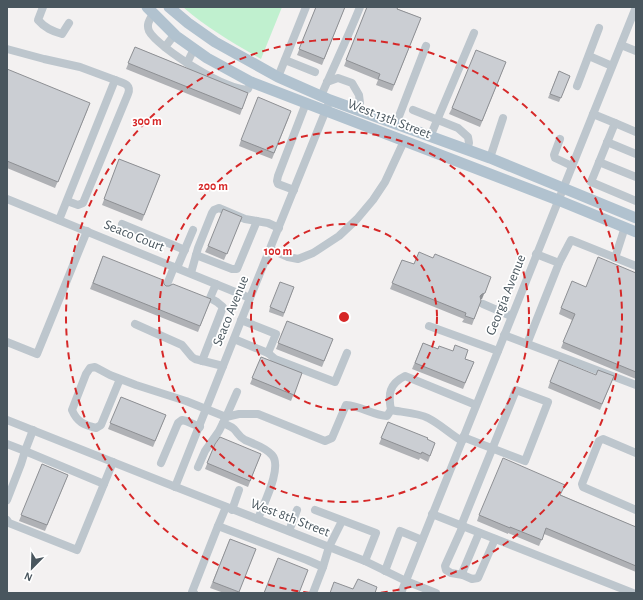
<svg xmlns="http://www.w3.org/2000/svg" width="643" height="600" font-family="'Alegreya Sans',sans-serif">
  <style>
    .green { fill: #c0f0cf }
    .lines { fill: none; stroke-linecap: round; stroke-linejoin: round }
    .minor { stroke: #bdc6cd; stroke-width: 8 }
    .major { stroke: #b1c2cf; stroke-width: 11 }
    .wall { fill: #afb1b5 }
    .shaded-wall { fill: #8e9094 }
    .building { fill: #cbced3; stroke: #8e9094 }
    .ring { fill: none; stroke: #d62828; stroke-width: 2; stroke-dasharray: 7 5 }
    .labels { text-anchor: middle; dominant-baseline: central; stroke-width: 3.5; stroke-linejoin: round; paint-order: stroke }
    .street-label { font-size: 14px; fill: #49565e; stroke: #fff }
    .centre { fill: #d62828; stroke: #fff; stroke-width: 2 }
    .ring-label { font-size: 12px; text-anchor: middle; font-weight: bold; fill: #d62828; stroke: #fff; stroke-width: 3.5; stroke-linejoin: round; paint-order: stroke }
  </style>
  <rect width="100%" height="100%" fill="#f3f1f1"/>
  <!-- green -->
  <path class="green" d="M183,7H282L261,59C233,43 207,28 183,7Z"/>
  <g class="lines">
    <!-- minor -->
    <g class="minor">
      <path d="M43,7L38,20C45,28 52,31 62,34L69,23"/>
      <path d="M153,14C150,19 146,24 149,31C157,47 231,94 248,89L251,82"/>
      <polyline points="621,45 636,51"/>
      <polyline points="165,47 175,34"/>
      <polyline points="7,49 44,59 80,67 115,80 59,220"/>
      <polyline points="589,56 612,66"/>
      <polyline points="285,60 315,72"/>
      <polyline points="187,63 194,49"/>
      <polyline points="278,77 306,7"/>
      <polyline points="327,82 338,78 352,83 359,95 360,103 357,110"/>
      <polyline points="577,86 599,28"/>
      <path d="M321,96C334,66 348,37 360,7"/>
      <polyline points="413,110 458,128 468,137 469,143 467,150"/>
      <polyline points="593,114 615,123 591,182 636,201"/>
      <polyline points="615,123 636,132"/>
      <polyline points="396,124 426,46"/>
      <polyline points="430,137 474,33"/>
      <polyline points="560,139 554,155 555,158 572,166"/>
      <polyline points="607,142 636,154"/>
      <polyline points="490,158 503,118"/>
      <polyline points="599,162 636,177"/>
      <polyline points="294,190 278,184 277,181 278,176 306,103"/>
      <polyline points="7,199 250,298"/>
      <path d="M67,201L78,205L83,203L128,94C132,84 123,83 115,80"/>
      <polyline points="122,224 185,250"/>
      <polyline points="270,249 288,257 298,259 313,253 339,236 357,219 373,200 385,182 404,141"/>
      <polyline points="196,255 232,269 237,269 257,221"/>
      <polyline points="615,258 625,227"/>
      <polyline points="559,263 571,240 636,266"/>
      <polyline points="177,268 193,230"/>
      <polyline points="191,273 198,248 212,213 214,210 219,208 245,219 268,223 279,228"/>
      <polyline points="166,287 174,267"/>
      <polyline points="483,304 511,316"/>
      <polyline points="241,320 276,334 268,353"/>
      <polyline points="135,324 182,345 192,357 195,359 223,366"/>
      <polyline points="429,326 498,351"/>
      <polyline points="504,335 636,385"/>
      <polyline points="234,339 268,353 275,359 335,382 347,353"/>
      <polyline points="7,342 37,354 87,231"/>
      <polyline points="527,344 559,263 536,254"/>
      <polyline points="202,361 223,307 217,302 210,298 216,284"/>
      <path d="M120,379L101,425L96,428C84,425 77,422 72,410L86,374L90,368L95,367L110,375L136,385L186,401L226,417L239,414H258L325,441L332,438L346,405C361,406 373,415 387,416L391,410C401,412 419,413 428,418C440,424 450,434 462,441"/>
      <path d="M391,410C388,394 389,384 405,376L476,405"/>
      <polyline points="7,420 163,482 365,561 406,581 436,593"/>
      <path d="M223,423C227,425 231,426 234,429C238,433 239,437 245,440C254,444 265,447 272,455C283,467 263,505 258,519"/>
      <polyline points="7,444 25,451 33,430"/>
      <polyline points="636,453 603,439 599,441 582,484 583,487 636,510"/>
      <polyline points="161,463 178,423 182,420 186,421 200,427"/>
      <polyline points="198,467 205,451 219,431 226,417 237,392"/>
      <polyline points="175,487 250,298 330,100"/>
      <polyline points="7,500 21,464 25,451 104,484"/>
      <polyline points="226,507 218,526 307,560 323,567"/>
      <polyline points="232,510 239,490"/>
      <polyline points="315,510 376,533 365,561"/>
      <polyline points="432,514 633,593"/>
      <polyline points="7,520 9,523 77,550 113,462"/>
      <polyline points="461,526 516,390 548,402 525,461 463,437"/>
      <polyline points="289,531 297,510"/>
      <polyline points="479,533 463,571 463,575 472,579 478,578 495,539"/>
      <polyline points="385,571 400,531 422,540"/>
      <polyline points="463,575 451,573 446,570 445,566 463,526"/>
      <polyline points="194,593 192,592 218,526"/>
      <polyline points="313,593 323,567 329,547 342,521"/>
      <polyline points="401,593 636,7"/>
    </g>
    <!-- major -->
    <g class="major">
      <polyline points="147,7 176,36 207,58 251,82 558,200 636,232"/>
      <polyline points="169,7 188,23 215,42 278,77 330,100 490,158 636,218"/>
    </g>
  </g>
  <!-- wall -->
  <g class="wall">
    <polygon points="316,7 345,7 322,65 297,55"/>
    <polygon points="367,7 398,9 421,18 392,91 376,85 378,80 344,66"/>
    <polygon points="135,47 248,93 240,115 126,69"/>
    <polygon points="506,62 480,127 449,114 452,108"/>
    <polygon points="7,69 88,109 55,188 7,168"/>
    <polygon points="559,71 570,76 559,102 548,98"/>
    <polygon points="289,117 272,159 239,146 241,140"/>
    <polygon points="119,159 160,175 142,221 102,205"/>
    <polygon points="242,217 224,260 205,252 208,246"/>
    <polygon points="103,256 164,284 166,286 211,299 198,332 90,289"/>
    <polygon points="433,258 482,299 481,299 481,301 472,325 462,322 464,319 390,289 402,260 414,264"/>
    <polygon points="636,273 636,379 561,348 572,320 559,314 561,308 586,287"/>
    <polygon points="294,287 283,317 269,312 270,307"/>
    <polygon points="287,321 333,339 322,367 276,349"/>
    <polygon points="423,343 474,362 463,389 412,369"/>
    <polygon points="261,357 302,373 291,401 250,384"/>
    <polygon points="614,376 600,410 548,388 550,382"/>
    <polygon points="121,397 166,415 153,447 108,429"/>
    <polygon points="388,422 435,443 428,462 420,458 419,460 379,444"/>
    <polygon points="215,444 261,454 248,487 205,469"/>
    <polygon points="42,464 68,475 45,531 19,521"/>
    <polygon points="561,495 636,527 636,572 544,534 539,546 508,533 508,534 477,521 479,515"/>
    <polygon points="230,539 256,549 238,593 224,593 210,588"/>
  </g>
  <!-- shaded-wall -->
  <polygon class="shaded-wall" points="491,277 482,299 479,300 480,296"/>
  <!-- building -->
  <g class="building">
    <polygon points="316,7 345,7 324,59 299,49"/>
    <polygon points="367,7 398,7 397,9 421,18 394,85 378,79 380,74 346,60"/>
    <polygon points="135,47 248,93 242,109 128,63"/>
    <polygon points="476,50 506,62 482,121 452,108"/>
    <polygon points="7,69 90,103 58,182 7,161"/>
    <polygon points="559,71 570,76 561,98 550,94"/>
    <polygon points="258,97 291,111 274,153 241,140"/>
    <polygon points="119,159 160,175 144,215 104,199"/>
    <polygon points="223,209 242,217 227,254 208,246"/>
    <polygon points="419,252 433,258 435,254 491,277 485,293 482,294 480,296 481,301 474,319 465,316 466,313 392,283 402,260 414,264"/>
    <polygon points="103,256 163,280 164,284 166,286 169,286 173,284 211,299 200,326 93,283"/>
    <polygon points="598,257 636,273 636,372 563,342 575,314 561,308 572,281 586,287"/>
    <polygon points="280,282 294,287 284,313 270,307"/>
    <polygon points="287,321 333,339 324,361 278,343"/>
    <polygon points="423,343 438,349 439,346 453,351 455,345 468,350 465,359 474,362 465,383 415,363"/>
    <polygon points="261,357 302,373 294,395 252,378"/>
    <polygon points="559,360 596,375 598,370 614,376 602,404 550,382"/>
    <polygon points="121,397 166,415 155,441 110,423"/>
    <polygon points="388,422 428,438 427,439 435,443 430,456 422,452 421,454 381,438"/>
    <polygon points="220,437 261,454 250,481 207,463 215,444"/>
    <polygon points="503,458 565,485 560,495 636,527 636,566 546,528 542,540 510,527 510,528 479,515"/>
    <polygon points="42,464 68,475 47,525 21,515"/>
    <polygon points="230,539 256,549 239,592 213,582"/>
    <polygon points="278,558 308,570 299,593 264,593"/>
    <polygon points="358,579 377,587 375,593 330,593 334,582 353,589"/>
  </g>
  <!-- distance rings -->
  <g class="ring">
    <circle cx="344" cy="317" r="93"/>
    <circle cx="344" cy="317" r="185"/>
    <path d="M310 593A278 278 0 1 1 378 593"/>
  </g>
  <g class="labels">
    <!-- street labels -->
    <g class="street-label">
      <text transform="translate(389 119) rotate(21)">West 13th Street</text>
      <text transform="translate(134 236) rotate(22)">Seaco Court</text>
      <text transform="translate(506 295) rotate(-68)">Georgia Avenue</text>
      <text transform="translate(231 311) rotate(-68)">Seaco Avenue</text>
      <text transform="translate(290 518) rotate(21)">West 8th Street</text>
    </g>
  </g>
  <circle cx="344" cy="317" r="6" class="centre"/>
  <g class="ring-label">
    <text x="147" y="125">300 m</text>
    <text x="213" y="190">200 m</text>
    <text x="278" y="255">100 m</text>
  </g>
  <!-- border -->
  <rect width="643" height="600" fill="none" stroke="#49565e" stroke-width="16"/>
  <!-- north arrow -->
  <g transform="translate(32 568) rotate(203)" stroke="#ffffff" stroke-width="3" paint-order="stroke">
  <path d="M0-3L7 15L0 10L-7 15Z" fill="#49565e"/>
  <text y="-6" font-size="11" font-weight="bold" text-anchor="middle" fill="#49565e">N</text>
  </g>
</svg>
